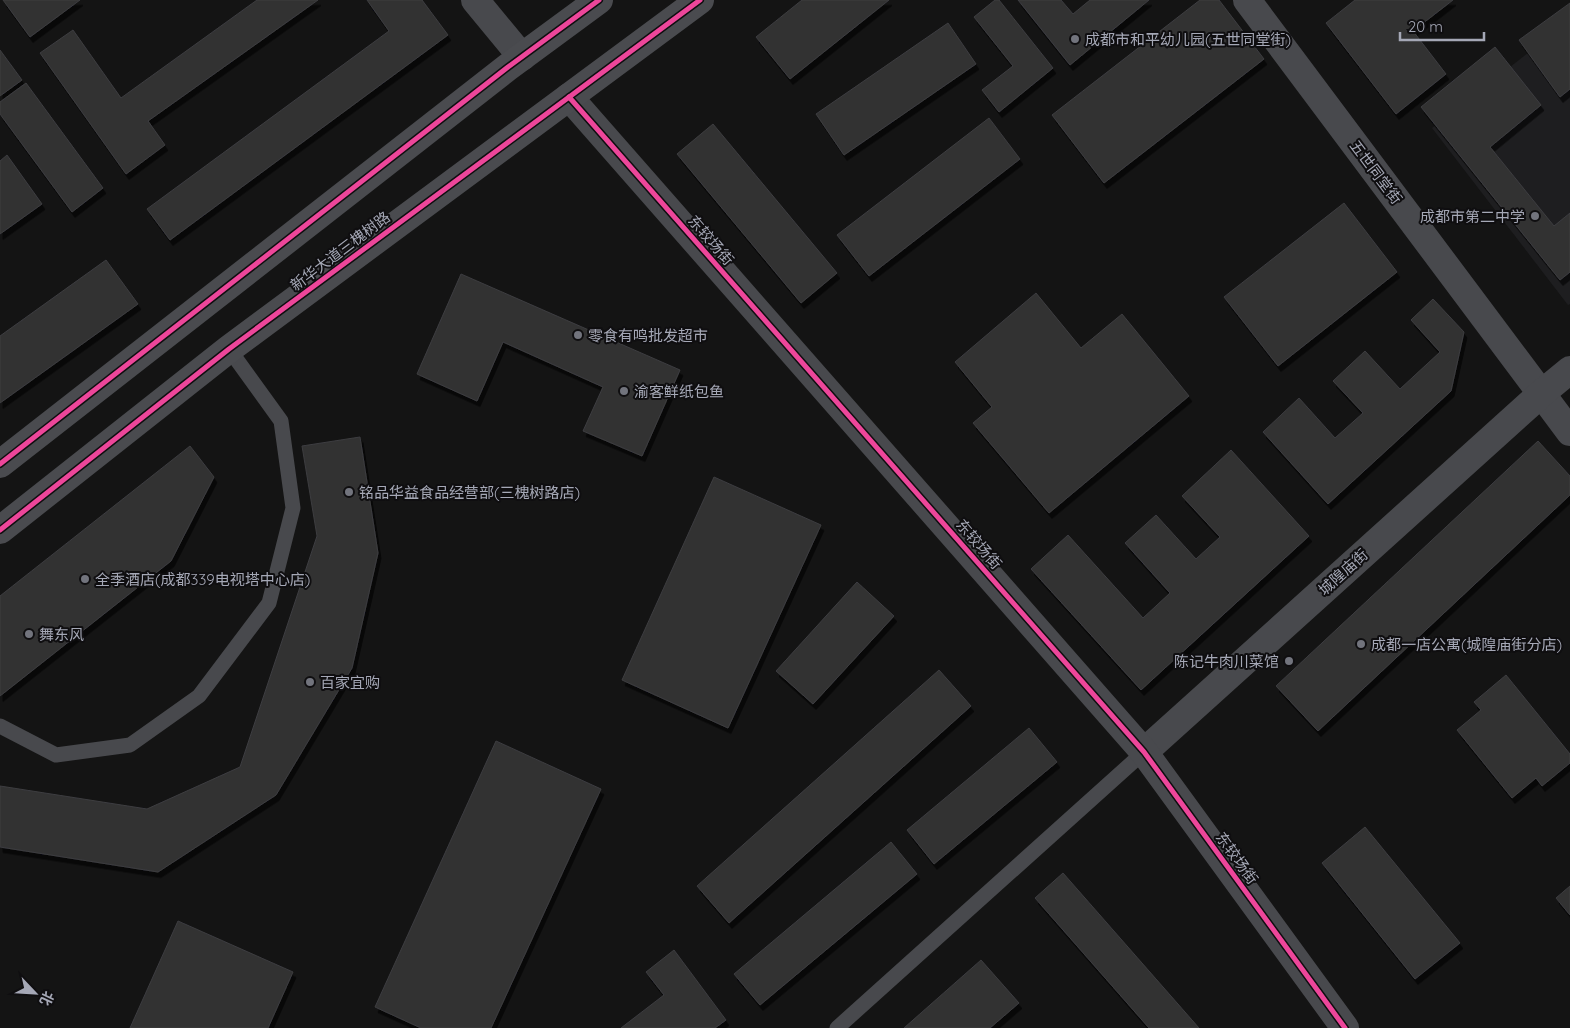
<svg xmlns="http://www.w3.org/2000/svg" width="1570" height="1028" font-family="Quicksand,'Noto Sans SC',sans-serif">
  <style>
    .built { fill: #1e1e20 }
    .building { fill: #323233; stroke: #3d3d40; filter: url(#shadow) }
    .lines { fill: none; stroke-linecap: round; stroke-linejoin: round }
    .service { stroke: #48494d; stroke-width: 15 }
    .minor { stroke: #48494d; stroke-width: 28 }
    .tertiary { stroke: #48494d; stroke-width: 28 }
    .primary { stroke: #4a4b4f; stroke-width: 28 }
    .cycleway-casing { stroke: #0f0e10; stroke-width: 8 }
    .cycleway { stroke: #ed469a; stroke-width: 5 }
    .poi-dot { fill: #72747d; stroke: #0f0e10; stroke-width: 2 }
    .labels { text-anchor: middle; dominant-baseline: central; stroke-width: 4; stroke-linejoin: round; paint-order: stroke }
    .poi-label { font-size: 15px; fill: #a5a8b6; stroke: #0f0e10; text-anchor: start }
    .street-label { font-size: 15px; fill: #a5a8b6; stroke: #0f0e10 }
  </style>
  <defs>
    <filter id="shadow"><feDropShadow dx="3" dy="5.5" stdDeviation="0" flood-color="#0009"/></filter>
  </defs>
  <rect width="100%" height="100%" fill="#141414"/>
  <!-- built -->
  <polygon class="built" points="1570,20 1570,304 1568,305 1432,128"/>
  <!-- building -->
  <g class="building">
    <polygon points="3,0 80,0 30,37"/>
    <polygon points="257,0 318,0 148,121 165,145 126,174 40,53 73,30 121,98"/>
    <polygon points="367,0 422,0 448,35 170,240 147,209 389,31"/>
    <polygon points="802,0 889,0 790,79 756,37"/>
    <polygon points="995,0 999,0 1053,68 999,112 982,90 1013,66 974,17"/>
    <polygon points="1018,0 1061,0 1073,14 1090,0 1149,0 1070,65"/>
    <polygon points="1200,0 1219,0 1264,59 1104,183 1052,115"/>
    <polygon points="1355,0 1453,0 1413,31 1446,74 1396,114 1326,23"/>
    <polygon points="1570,3 1570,89 1560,97 1519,40"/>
    <polygon points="948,23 976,64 844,155 816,114"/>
    <polygon points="1495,47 1541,105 1490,147 1554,226 1570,213 1570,272 1560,280 1421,107"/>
    <polygon points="0,50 22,80 0,96"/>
    <polygon points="26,83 103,188 72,212 0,114 0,102"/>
    <polygon points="989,118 1020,159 869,276 837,235"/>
    <polygon points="713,124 837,273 801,303 677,154"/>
    <polygon points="7,155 42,204 0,234 0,161"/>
    <polygon points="1344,203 1397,272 1278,366 1224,297"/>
    <polygon points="106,260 138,304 0,403 0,336"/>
    <polygon points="461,274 680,370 642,456 583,431 603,387 503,342 477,401 417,374"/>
    <polygon points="1036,293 1081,348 1122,314 1189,396 1049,513 973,423 992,407 955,362"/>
    <polygon points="1433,299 1464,332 1451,391 1328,504 1263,432 1299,398 1335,438 1363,413 1333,381 1365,351 1400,389 1440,352 1411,320"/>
    <polygon points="360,437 378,553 352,668 276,795 158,872 0,847 0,786 147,809 240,767 317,536 302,446"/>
    <polygon points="1538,441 1570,476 1570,495 1318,731 1276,686"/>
    <polygon points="190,446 214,477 171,561 0,696 0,596"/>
    <polygon points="1231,450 1309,536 1141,690 1031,569 1068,535 1143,618 1170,593 1125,543 1156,515 1196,559 1220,537 1182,496"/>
    <polygon points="714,477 821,525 728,728 622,680"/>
    <polygon points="857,582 894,616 813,704 776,671"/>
    <polygon points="939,670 971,706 729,923 697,886"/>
    <polygon points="1506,675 1570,754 1570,763 1542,786 1536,778 1512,798 1457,730 1481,710 1474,702"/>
    <polygon points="1029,728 1057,762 934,864 907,830"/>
    <polygon points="496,741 601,789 491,1028 421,1028 375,1007"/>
    <polygon points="1365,827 1460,943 1415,979 1322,863"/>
    <polygon points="891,842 917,874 760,1005 734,974"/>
    <polygon points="1063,873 1199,1028 1149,1028 1035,898"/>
    <polygon points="1570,886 1570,915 1556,898"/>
    <polygon points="178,921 293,972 268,1028 130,1028"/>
    <polygon points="674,950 726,1020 715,1028 621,1028 664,995 646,972"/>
    <polygon points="981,960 1019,1003 990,1028 904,1028"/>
  </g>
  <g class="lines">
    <!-- service -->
    <g class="service">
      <polyline points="0,726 56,755 130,745 199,696 269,603 293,508 281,421 229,349"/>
      <polyline points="837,1028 1144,752"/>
    </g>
    <!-- minor -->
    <g class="minor">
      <polyline points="475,0 522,57"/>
      <polyline points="1247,0 1570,432"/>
      <polyline points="1144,752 1542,393 1570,370"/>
    </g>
    <!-- tertiary -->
    <polyline class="tertiary" points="569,97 1144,752 1345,1028"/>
    <!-- primary -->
    <g class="primary">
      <polyline points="0,464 508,67 599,0"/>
      <polyline points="0,530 229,349 700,0"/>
    </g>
    <defs>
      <g id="cycleway">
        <polyline points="569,97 1144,752 1345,1028"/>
        <polyline points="0,464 508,67 599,0"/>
        <polyline points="0,530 229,349 700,0"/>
      </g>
    </defs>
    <!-- cycleway casing -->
    <use href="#cycleway" class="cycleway-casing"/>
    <!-- cycleway -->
    <use href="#cycleway" class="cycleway"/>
  </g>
  <!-- markers -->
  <g class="poi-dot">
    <circle cx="1075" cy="39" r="5"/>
    <circle cx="1535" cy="216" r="5"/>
    <circle cx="578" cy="335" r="5"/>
    <circle cx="624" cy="391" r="5"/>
    <circle cx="349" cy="492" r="5"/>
    <circle cx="85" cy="579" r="5"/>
    <circle cx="29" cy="634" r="5"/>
    <circle cx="1361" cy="644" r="5"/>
    <circle cx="1289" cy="661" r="5"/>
    <circle cx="310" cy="682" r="5"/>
  </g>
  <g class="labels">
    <!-- poi labels -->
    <g class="poi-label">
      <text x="1085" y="39">成都市和平幼儿园(五世同堂街)</text>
      <text x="1525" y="216" text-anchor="end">成都市第二中学</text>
      <text x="588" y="335">零食有鸣批发超市</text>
      <text x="634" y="391">渝客鲜纸包鱼</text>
      <text x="359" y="492">铭品华益食品经营部(三槐树路店)</text>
      <text x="95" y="579">全季酒店(成都339电视塔中心店)</text>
      <text x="39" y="634">舞东风</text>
      <text x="1371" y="644">成都一店公寓(城隍庙街分店)</text>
      <text x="1279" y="661" text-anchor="end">陈记牛肉川菜馆</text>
      <text x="320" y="682">百家宜购</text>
    </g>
    <!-- street labels -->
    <g class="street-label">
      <text transform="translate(1376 172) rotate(53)">五世同堂街</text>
      <text transform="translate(711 240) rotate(49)">东较场街</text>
      <text transform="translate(340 251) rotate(-37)">新华大道三槐树路</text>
      <text transform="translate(979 544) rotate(49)">东较场街</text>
      <text transform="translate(1343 572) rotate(-42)">城隍庙街</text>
      <text transform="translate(1237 858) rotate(54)">东较场街</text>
    </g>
  </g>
  <!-- north arrow -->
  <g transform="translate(35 993) rotate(115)" stroke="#0f0e10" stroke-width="4" paint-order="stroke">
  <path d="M0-4L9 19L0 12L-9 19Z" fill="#a5a8b6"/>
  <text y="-8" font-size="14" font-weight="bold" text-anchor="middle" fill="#a5a8b6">北</text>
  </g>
  <!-- scale -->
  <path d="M1400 32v8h84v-8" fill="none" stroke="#a5a8b6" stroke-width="2.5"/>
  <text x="1408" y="32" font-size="15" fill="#a5a8b6" stroke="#0f0e10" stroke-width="4" paint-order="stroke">20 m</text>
</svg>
